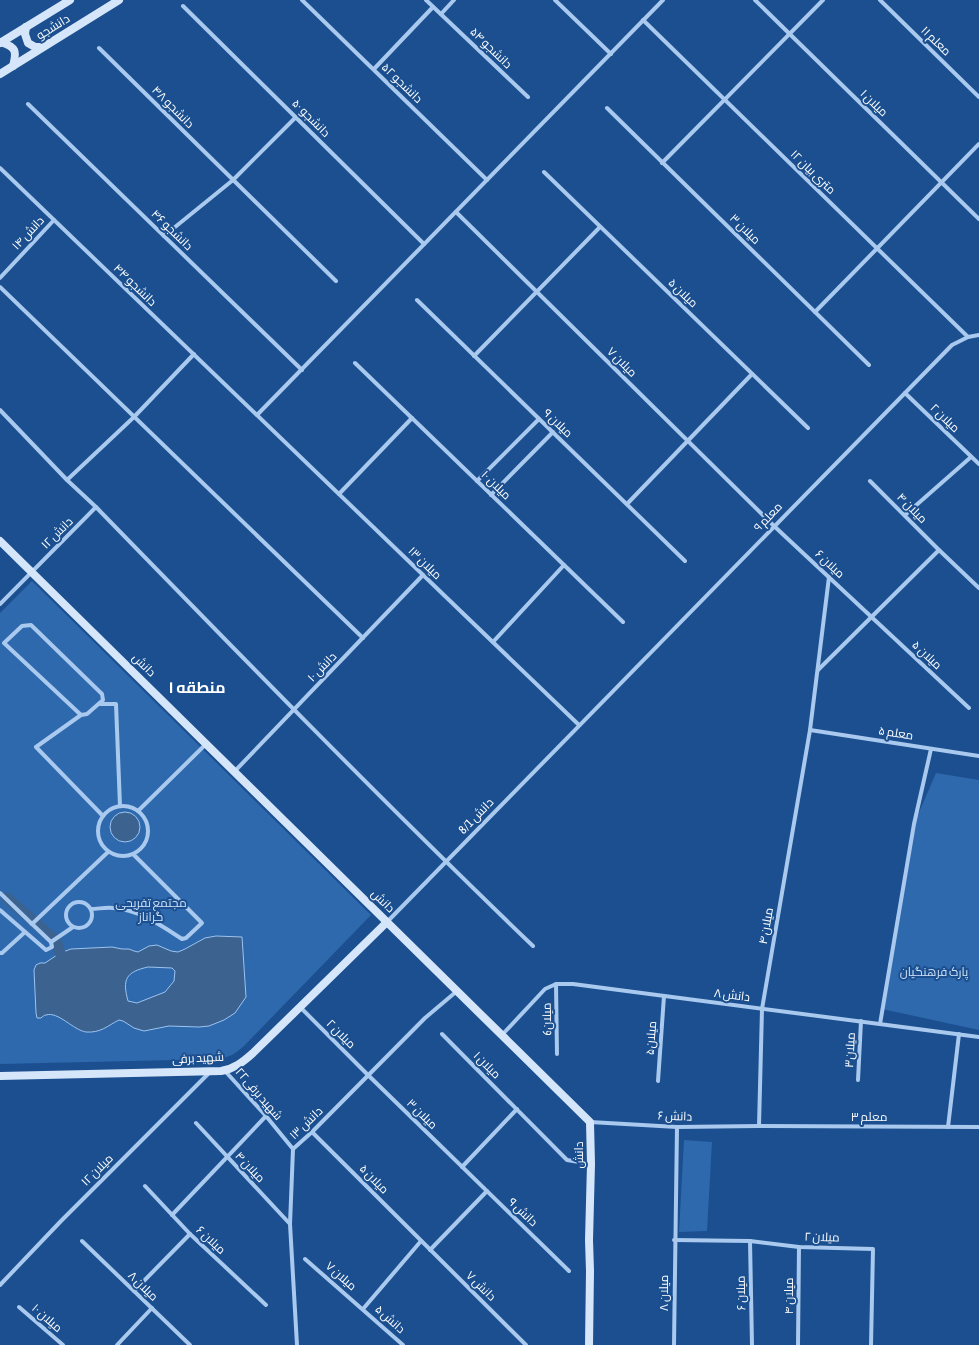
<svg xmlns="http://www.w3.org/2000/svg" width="979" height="1345" font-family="'Asap Condensed',Cairo,sans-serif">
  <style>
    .green { fill: #2e69ad }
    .water { fill: #3c6290; stroke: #9cc4f0; fill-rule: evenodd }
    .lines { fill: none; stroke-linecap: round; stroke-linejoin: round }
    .canal { stroke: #3c6290; stroke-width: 11 }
    .street { stroke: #a9c9ee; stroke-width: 4 }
    .secondary { stroke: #d6e6fa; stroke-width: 8 }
    .labels { text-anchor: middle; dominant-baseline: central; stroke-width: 4; stroke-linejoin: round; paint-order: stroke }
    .street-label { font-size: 12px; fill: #fff; stroke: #1b4f8f }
    .park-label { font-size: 12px; fill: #cfe3fa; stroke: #1b4f8f }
    .district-label { font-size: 16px; font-weight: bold; fill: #fff; stroke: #1b4f8f }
  </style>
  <rect width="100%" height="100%" fill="#1b4f8f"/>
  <!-- green -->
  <g class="green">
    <path d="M32,581L371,915L244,1046C236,1053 230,1057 220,1059L0,1064V613Z"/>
    <polygon points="936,773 979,780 979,1030 882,1009 914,824"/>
    <polygon points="684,1140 712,1142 707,1231 679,1232"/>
  </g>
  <!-- water -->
  <g class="water">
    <circle cx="125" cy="827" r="15"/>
    <path d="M216,936L242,937L246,997L235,1013L224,1020L209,1026L199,1027L169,1026L144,1031L134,1028L123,1021L119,1020C107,1026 101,1033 86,1032C73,1030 58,1011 46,1015C44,1015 42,1017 41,1018H37L36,1013L34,970L36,965L40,963H45L60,953L71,949L112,947L122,949H129L134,951L138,952L149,946L157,945L171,951L178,952L185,949L205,938ZM148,967L172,968L175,971L174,981L165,992L137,1003L128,1001C122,979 126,972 148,967Z"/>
  </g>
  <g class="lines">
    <!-- canal -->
    <polyline class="canal" points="7,898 56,941 60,953"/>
    <!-- street -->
    <g class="street">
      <polyline points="302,0 487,180"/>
      <polyline points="426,0 528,97"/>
      <polyline points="555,0 611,54"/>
      <polyline points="755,0 979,219"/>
      <polyline points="880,0 979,97"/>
      <polyline points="183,6 424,244"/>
      <polyline points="441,14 454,0"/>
      <polyline points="643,20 968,337"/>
      <polyline points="99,48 336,281"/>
      <polyline points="374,69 433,7"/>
      <polyline points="28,104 302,370"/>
      <polyline points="607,108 869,365"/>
      <polyline points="662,163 823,0"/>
      <polyline points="0,168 579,725"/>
      <polyline points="544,172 808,428"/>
      <polyline points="456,212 774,526 969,708"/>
      <polyline points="164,236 233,180 296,117"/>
      <polyline points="0,278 54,220"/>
      <polyline points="0,287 363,638"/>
      <polyline points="417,300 685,561"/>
      <polyline points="815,312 979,144"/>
      <polyline points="474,356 600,227"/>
      <polyline points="355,363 623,622"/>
      <polyline points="905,393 979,464"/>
      <path d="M0,410L67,480L96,507C240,655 384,803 533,946"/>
      <polyline points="257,415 663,0"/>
      <polyline points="67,480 134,417 194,354"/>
      <polyline points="477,481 539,419"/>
      <polyline points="870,481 939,550 979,588"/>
      <polyline points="339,494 412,418"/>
      <polyline points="491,495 553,432"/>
      <polyline points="627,504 752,374"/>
      <polyline points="905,515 971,457"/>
      <polyline points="0,604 96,507"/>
      <polyline points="493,642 564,565"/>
      <polyline points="818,670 939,550"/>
      <polyline points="99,704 116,704 120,806"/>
      <polyline points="81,715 4,643 22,626 31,625 102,694 103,700 87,714 81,715 36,747 103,816"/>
      <polyline points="810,730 979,756"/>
      <polyline points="234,772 423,575"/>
      <circle cx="123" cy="831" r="25"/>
      <polyline points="138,811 206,744"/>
      <polyline points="0,893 32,924 108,852"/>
      <circle cx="79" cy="915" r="13"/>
      <path d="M91,909C98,909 106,907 113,908C138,909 162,926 182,939L186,938L202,923L134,855"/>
      <polyline points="0,910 46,950 52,947 51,942 31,923"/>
      <polyline points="387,922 952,345 968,337 979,335"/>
      <polyline points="51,942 73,927"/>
      <polyline points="0,953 2,953 25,932"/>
      <polyline points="556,984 557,1054"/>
      <polyline points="300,1007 368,1075 569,1271"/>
      <polyline points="880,1024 914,824 931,749"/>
      <polyline points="442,1034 567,1160 591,1164"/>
      <polyline points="502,1035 545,989 556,984 573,984 979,1037"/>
      <polyline points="225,1071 266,1116 293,1149"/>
      <polyline points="858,1080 861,1021"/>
      <polyline points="658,1081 664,996"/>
      <polyline points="590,1122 677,1127 759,1126 979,1127"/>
      <polyline points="196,1123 290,1224"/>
      <polyline points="759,1126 762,1009 810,730 829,577"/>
      <polyline points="948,1127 959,1034"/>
      <polyline points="312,1132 526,1345"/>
      <polyline points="462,1167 517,1109"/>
      <polyline points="145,1186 190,1234 266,1305"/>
      <polyline points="172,1215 266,1116"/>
      <polyline points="674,1240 750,1241 799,1247 873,1249 871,1345"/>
      <polyline points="82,1241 190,1345"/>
      <polyline points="750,1241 752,1345"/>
      <polyline points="430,1250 487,1191"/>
      <polyline points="305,1259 403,1345"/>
      <polyline points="0,1285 61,1221 209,1073"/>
      <polyline points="134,1291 190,1234"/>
      <polyline points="19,1307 63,1345"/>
      <polyline points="363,1309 421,1241"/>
      <polyline points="117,1345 152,1308"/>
      <polyline points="297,1345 290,1224 293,1149 312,1132 425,1018 457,991"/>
      <polyline points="674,1345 677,1127"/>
      <polyline points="798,1345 799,1247"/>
    </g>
    <!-- secondary -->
    <g class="secondary">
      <polyline points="26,27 25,34 28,43 35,47 42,47"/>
      <path d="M1,42C16,47 17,51 13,66"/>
      <polyline points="0,43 70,0"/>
      <polyline points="0,74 119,0"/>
      <polyline points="0,541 590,1122 591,1164 589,1240 590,1271 589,1345"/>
      <path d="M0,1076L221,1071C234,1069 243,1062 253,1053L387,922"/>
    </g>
  </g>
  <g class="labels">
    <!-- street labels -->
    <g class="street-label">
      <text transform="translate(53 27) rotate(-32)">دانشجو</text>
      <text transform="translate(936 41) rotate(44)">معلم ۱۱</text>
      <text transform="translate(491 48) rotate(44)">دانشجو ۵۴</text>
      <text transform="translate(402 83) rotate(44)">دانشجو ۵۲</text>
      <text transform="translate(874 103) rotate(44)">میلان ۱</text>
      <text transform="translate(173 107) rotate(45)">دانشجو ۴۸</text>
      <text transform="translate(311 118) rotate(45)">دانشجو ۵۰</text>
      <text transform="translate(813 172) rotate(44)">۱۲ متری بیان</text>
      <text transform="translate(745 229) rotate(44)">میلان ۳</text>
      <text transform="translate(172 230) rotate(44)">دانشجو ۴۶</text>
      <text transform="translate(28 233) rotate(-47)">دانش ۱۴</text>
      <text transform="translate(135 285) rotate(44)">دانشجو ۴۴</text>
      <text transform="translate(683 293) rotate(44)">میلان ۵</text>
      <text transform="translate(622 362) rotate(45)">میلان ۷</text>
      <text transform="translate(945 418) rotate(44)">میلان ۲</text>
      <text transform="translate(558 423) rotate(44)">میلان ۹</text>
      <text transform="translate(496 485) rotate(44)">میلان ۱۰</text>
      <text transform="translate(912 508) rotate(45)">میلان ۴</text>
      <text transform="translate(768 517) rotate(-46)">معلم ۹</text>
      <text transform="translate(57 533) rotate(-45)">دانش ۱۲</text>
      <text transform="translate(425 563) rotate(44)">میلان ۱۳</text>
      <text transform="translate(830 564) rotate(43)">میلان ۶</text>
      <text transform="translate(927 655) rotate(43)">میلان ۵</text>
      <text transform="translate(144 665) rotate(45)">دانش</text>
      <text transform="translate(322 667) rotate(-46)">دانش ۱۰</text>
      <text transform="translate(896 733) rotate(9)">معلم ۵</text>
      <text transform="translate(476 816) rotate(-46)">دانش 8/1</text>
      <text transform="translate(383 901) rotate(45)">دانش</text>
      <text transform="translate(766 926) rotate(-80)">میلان ۴</text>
      <text transform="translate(732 995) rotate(7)">دانش ۸</text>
      <text transform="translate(547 1019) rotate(-91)">میلان6</text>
      <text transform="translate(341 1034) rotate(45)">میلان ۲</text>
      <text transform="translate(651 1038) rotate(-86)">میلان۵</text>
      <text transform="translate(850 1050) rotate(-87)">میلان۳</text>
      <text transform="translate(198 1058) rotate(-3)">شهید برفی</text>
      <text transform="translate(487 1065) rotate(45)">میلان ۱</text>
      <text transform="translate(259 1094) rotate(49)">شهید برفی۲۲</text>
      <text transform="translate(422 1114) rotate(44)">میلان ۳</text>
      <text transform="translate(675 1116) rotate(2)">دانش ۶</text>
      <text x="869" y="1117">معلم ۳</text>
      <text transform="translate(306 1123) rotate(-44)">دانش ۱۳</text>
      <text transform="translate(579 1155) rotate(-90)">دانش</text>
      <text transform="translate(250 1167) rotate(47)">میلان ۴</text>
      <text transform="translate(97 1170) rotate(-45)">میلان ۱۲</text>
      <text transform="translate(374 1179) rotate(45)">میلان ۵</text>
      <text transform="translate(523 1212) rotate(44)">دانش ۹</text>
      <text transform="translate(822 1237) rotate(2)">میلان ۲</text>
      <text transform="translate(211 1240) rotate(43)">میلان ۶</text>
      <text transform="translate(341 1276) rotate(41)">میلان ۷</text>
      <text transform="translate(143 1286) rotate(44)">میلان ۸</text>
      <text transform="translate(481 1286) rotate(45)">دانش ۷</text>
      <text transform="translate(664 1293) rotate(-90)">میلان ۸</text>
      <text transform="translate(741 1293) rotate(-91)">میلان ۶</text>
      <text transform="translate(789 1296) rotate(-90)">میلان ۴</text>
      <text transform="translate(47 1318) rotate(41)">میلان ۱۰</text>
      <text transform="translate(390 1319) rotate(42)">دانش ۵</text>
    </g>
    <!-- park labels -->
    <g class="park-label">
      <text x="151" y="903">مجتمع تفریحی<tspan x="151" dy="14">گراناز</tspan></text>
      <text x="934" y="972">پارک فرهنگیان</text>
    </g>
    <!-- district labels -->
    <g class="district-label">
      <text x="197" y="687">منطقه ۱</text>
    </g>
  </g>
</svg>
